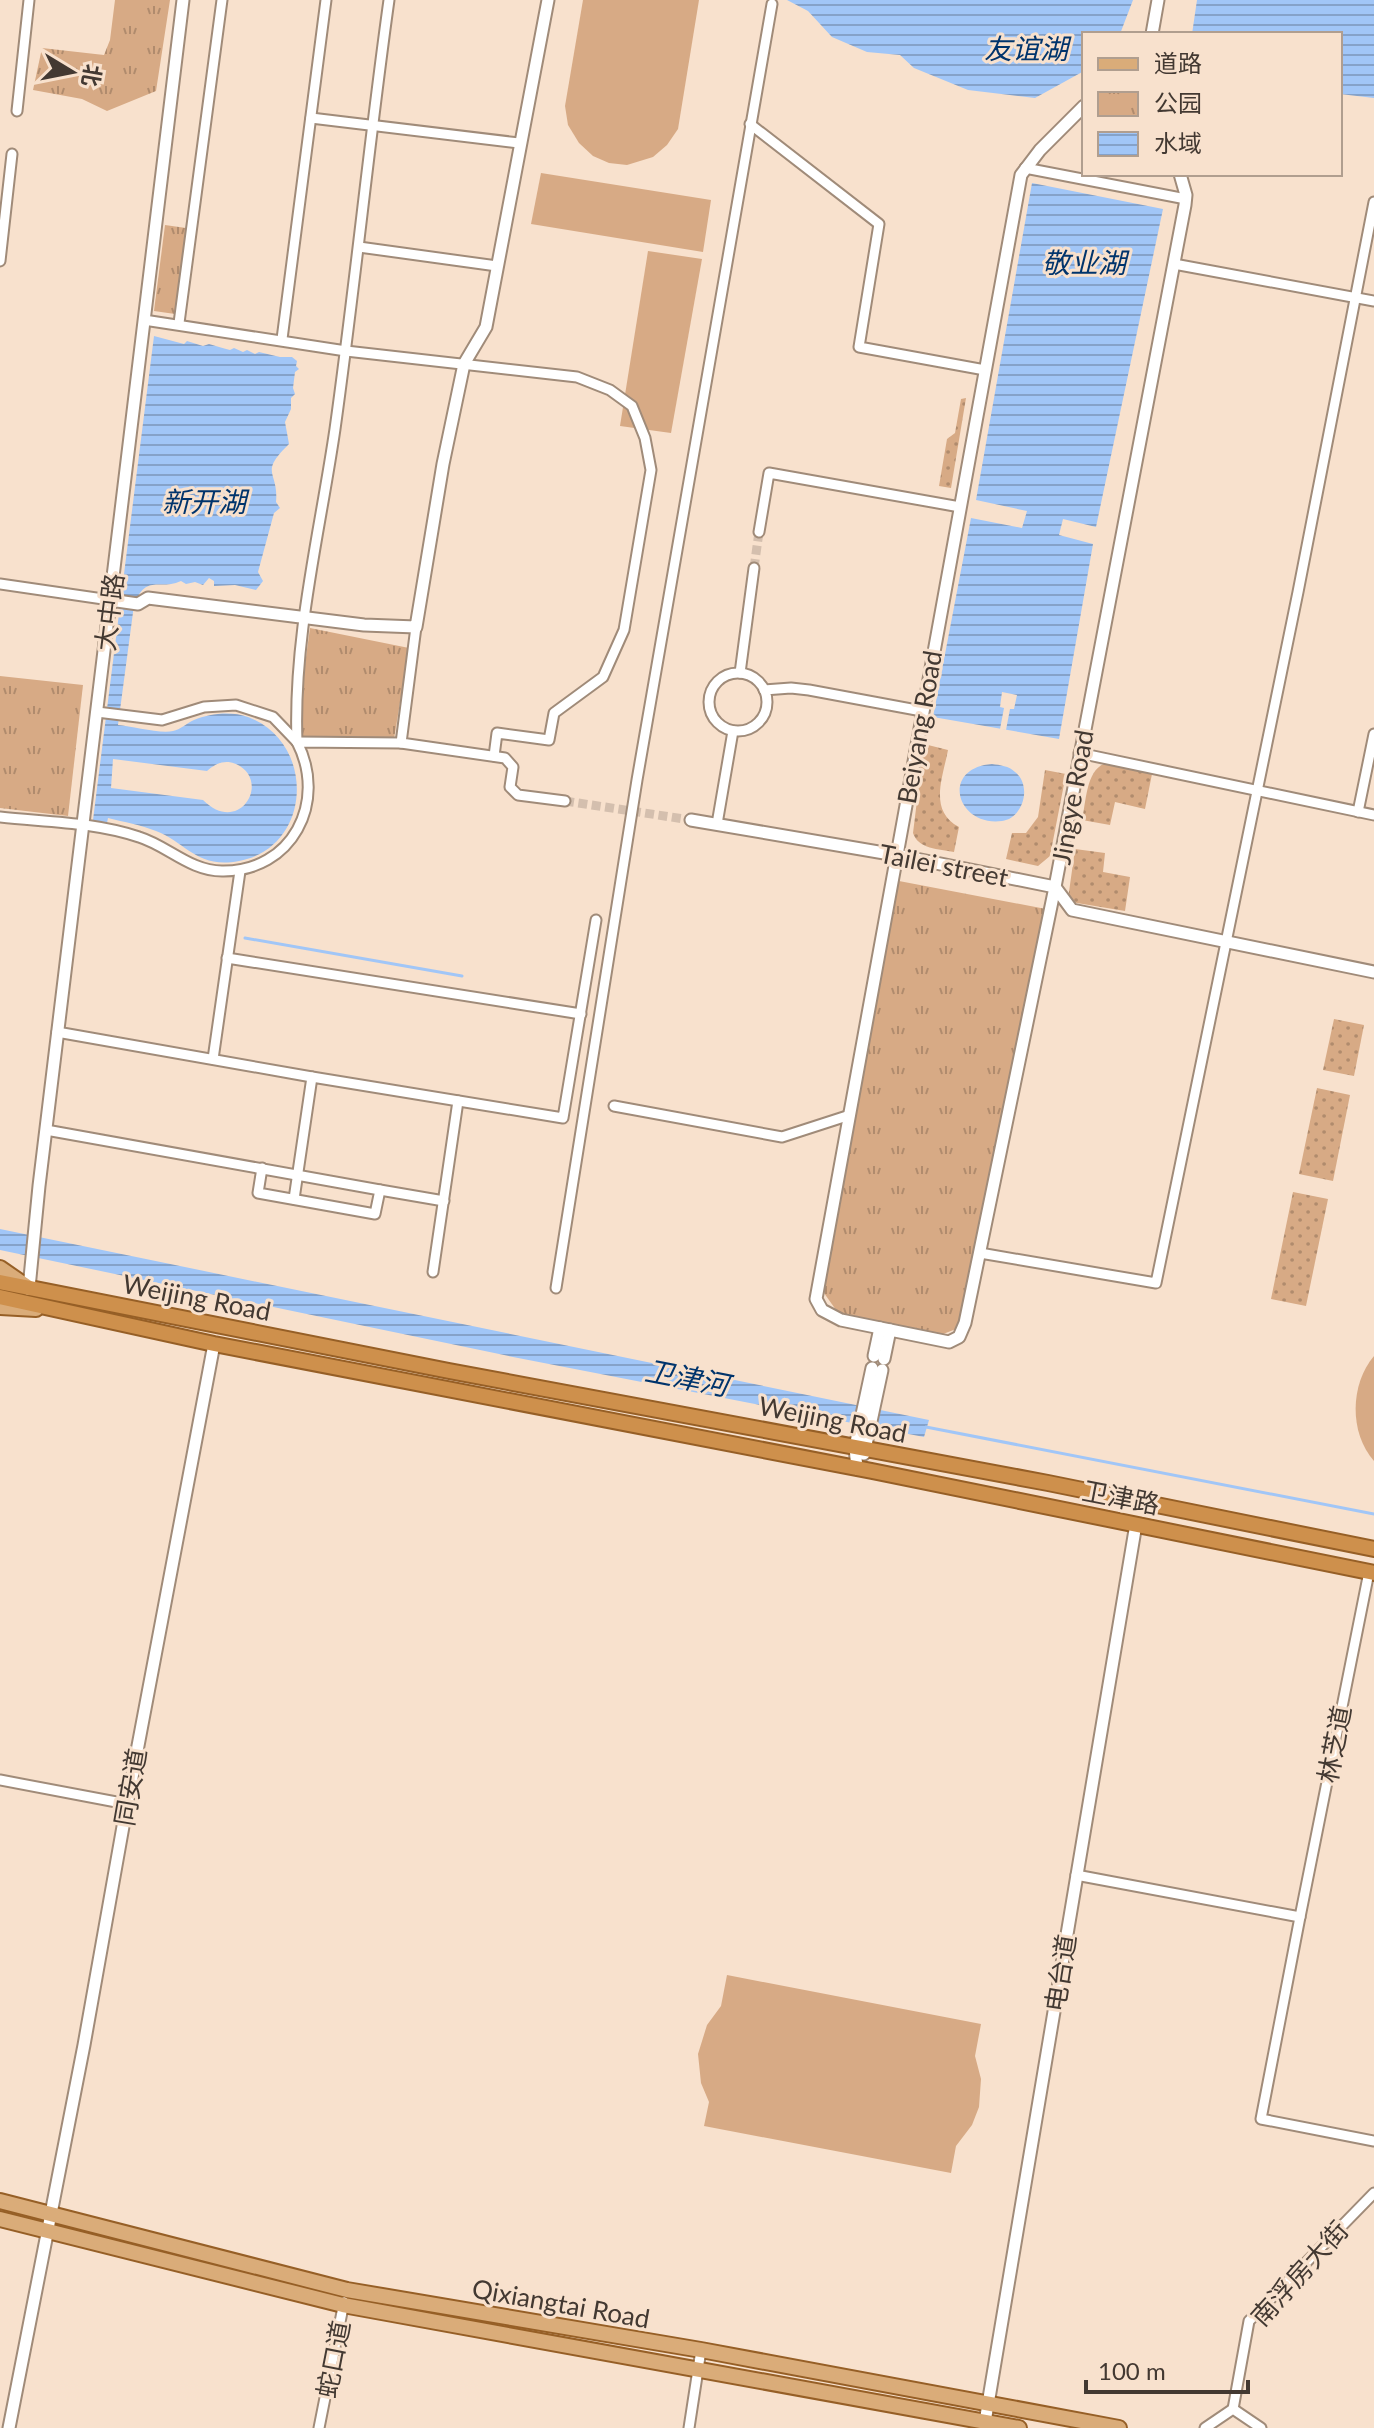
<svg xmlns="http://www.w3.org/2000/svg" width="1374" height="2428" font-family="Lato,'Noto Sans SC',sans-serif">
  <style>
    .grass { fill: url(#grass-dots) }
    .park { fill: url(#park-tufts) }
    .pitch { fill: #d7aa85 }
    .water { fill: url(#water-rules); fill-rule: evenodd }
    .pier { fill: #f8e1cd }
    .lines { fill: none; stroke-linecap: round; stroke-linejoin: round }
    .stream { stroke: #a1c6f7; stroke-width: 3 }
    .minor-tunnel { stroke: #d4bfae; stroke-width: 9; stroke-dasharray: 9 4.5; stroke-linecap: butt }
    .minor-casing { stroke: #a08b79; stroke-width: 13 }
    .tertiary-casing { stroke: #a08b79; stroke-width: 15 }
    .primary-casing { stroke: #965f26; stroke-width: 18 }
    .trunk-casing { stroke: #965f26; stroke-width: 18 }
    .minor { stroke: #fff; stroke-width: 9 }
    .tertiary { stroke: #fff; stroke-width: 11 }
    .primary { stroke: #daac79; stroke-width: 14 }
    .trunk { stroke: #ce904c; stroke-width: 14 }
    .labels { text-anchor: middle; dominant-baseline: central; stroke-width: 6; stroke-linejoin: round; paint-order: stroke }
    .street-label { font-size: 26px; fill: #433932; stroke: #f8e1cd }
    .water-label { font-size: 28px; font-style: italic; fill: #00346c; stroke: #f8e1cd }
  </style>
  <defs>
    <pattern id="grass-dots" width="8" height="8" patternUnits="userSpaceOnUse" patternTransform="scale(2)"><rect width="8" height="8" fill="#d7aa85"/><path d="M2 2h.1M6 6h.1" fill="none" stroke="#b08b6d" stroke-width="1.8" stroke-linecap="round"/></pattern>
    <pattern id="park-tufts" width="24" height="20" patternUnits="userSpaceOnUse" patternTransform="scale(2)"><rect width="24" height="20" fill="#d7aa85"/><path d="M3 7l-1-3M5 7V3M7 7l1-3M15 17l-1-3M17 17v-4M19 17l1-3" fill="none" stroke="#b08b6d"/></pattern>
    <pattern id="water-rules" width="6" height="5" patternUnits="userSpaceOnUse" patternTransform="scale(2)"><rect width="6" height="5" fill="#a1c6f7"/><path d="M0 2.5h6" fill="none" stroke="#85a2c9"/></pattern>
  </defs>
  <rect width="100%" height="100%" fill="#f8e1cd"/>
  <!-- grass -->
  <g class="grass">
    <polygon points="966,398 951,488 939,486 947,439 955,433 961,399"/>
    <path d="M924,744L948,750C943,777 928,811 959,827L954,852C939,849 918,849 913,833Z"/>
    <path d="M1104,764L1152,774L1145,809L1115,802L1110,825L1082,820C1086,803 1086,771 1104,764Z"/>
    <polygon points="1045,770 1066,774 1050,856 1038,866 1006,859 1012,833 1026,833 1038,817"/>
    <polygon points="1075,849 1105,853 1103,872 1130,877 1125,911 1071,902 1068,899"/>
    <polygon points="1334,1019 1364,1025 1354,1076 1323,1070"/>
    <polygon points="1317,1088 1350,1095 1333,1181 1299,1174"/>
    <polygon points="1293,1192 1328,1199 1306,1306 1271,1299"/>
  </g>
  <!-- park -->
  <g class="park">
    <polygon points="115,0 170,0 156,91 107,111 82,99 33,90 42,48 104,55 110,40"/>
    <polygon points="165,225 186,228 175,314 154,311"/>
    <polygon points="310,628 409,648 394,739 301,738 300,701"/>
    <polygon points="0,676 83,685 68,816 0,808"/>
    <polygon points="899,881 1046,909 962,1320 956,1329 938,1336 845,1316 836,1310 824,1293"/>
  </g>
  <!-- pitch -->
  <g class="pitch">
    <polygon points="583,0 699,0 678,129 667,145 653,157 627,165 609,163 593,156 579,143 568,125 565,106"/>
    <polygon points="541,173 711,200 703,252 531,224"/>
    <polygon points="648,251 702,259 671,433 620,426"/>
    <path d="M1374,1356V1461C1349,1433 1350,1384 1374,1356Z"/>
    <polygon points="727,1975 981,2024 975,2056 981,2079 979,2107 972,2125 956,2146 951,2173 704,2126 709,2102 701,2083 698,2054 707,2025 721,2006"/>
  </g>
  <!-- water -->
  <g class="water">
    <polygon points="787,0 1133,0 1120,34 1084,34 1084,71 1035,98 968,90 914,68 900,55 867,52 832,37 808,11"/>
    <polygon points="1197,0 1374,0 1374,98 1340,94 1340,34 1192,34"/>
    <polygon points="1032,183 1163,209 1096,527 1063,519 1059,535 1093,544 1059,739 933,717 971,518 1022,528 1027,511 976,500"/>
    <path d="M154,336L184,344L187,341L203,346L209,344C216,346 222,348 230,350L234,348L243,352L247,350L255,354L259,352L280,357H292L297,361L296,366L299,369L295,372L293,388L295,394L291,398V409L285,422L289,444C258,474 279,471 276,502L280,508L274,513L258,572L263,581L256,590L235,585L214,586V581L209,578L203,585L195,582L186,584L181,581C160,591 146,573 134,605L118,725C132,726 160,734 173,731C180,730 187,723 194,720C210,713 232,711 248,717C316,742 313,847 239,861C197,869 187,843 156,831C141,825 124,822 108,818L107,823L93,820ZM113,759L207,771C215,764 224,759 236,764C272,780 240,837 203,800L111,788Z"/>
    <path d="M992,764C1000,765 1009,766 1015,772C1032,785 1024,818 1002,821C956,827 940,768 992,764Z"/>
    <polygon points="0,1229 929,1420 924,1437 513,1357 0,1250"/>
  </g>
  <!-- pier -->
  <polygon class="pier" points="1002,692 1017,695 1014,709 1010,709 1006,730 1000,729 1004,708 1000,707"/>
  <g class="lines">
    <!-- stream -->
    <g class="stream">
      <polyline points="245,938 462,976"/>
      <polyline points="926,1427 1374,1514"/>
    </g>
    <!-- minor-tunnel -->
    <g class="minor-tunnel">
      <polyline points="754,568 759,532"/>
      <polyline points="565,801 691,820"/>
    </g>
    <defs>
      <g id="minor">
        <polyline points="17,111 29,0"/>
        <polyline points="311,118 519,143"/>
        <polyline points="750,124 879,224 859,347 985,370"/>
        <polyline points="1025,168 1186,199"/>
        <polyline points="359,247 497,266"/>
        <polyline points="0,261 12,154"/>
        <polyline points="1174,264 1374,301"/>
        <polyline points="144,320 346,351 577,377 610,390 632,406 645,438 651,470 624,630 603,677 554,713 549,740 497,733 494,756"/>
        <polyline points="179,323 222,0"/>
        <polyline points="282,339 326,0"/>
        <polyline points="759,532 769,473 960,507"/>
        <polyline points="0,584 110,600"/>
        <polyline points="416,627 401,743 505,758 513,767 510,787 518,795 565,801"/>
        <circle cx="738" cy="702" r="29"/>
        <polyline points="740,673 754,568"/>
        <polyline points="764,690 791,688 809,690 922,711"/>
        <polyline points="97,712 162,720 204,707 236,705 273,717 297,742"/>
        <path d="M297,742C293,637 320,532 335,429C355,286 369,143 389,0"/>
        <polyline points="1079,753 1374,815"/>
        <polyline points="1358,812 1374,734"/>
        <path d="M0,817C45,822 95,822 139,837C168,846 190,871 222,871C292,872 328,802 297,742L401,743"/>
        <polyline points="717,824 733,731"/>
        <polyline points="227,958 581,1014"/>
        <polyline points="57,1032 312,1077"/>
        <polyline points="213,1059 240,871"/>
        <polyline points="614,1106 782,1137 850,1115"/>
        <polyline points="46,1130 380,1190 375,1214 258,1193 262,1168"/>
        <polyline points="380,1190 444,1201"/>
        <polyline points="294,1199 312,1077 563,1118 596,920"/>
        <polyline points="980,1253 1156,1283 1298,592 1374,202"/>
        <polyline points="433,1272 458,1101"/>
        <polyline points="556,1288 637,780 772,4"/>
        <polyline points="0,1780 127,1804"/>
        <polyline points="1076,1875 1300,1917 1261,2119 1374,2141"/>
        <polyline points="1300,1917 1369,1572"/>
        <polyline points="1233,2409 1249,2321 1374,2193"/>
        <polyline points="319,2428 344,2302"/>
        <polyline points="689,2428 701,2350"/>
        <polyline points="1205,2428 1233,2409 1261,2428"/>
      </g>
      <g id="tertiary">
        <polyline points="1152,34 1158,0"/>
        <polyline points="1084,106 1040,150 1021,175 816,1299 822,1310 841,1320 949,1342 959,1337 965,1323 1055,887 1185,205 1186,195 1180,174"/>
        <polyline points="110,600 138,604 148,598 364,625 416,627 443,464 464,364 486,327 548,0"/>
        <polyline points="691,820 896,855 1055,887 1072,910 1374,972"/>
        <polyline points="29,1288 39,1186 183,0"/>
        <polyline points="874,1356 880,1328"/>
        <polyline points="884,1359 890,1330"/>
        <polyline points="864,1454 882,1370"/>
        <polyline points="857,1469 855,1447 872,1368"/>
        <polyline points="985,2422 1136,1524"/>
        <polyline points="9,2428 84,2045 127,1804 214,1344"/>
      </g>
      <g id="primary">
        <polyline points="0,1268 29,1288"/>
        <polyline points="0,1307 36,1309"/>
        <polyline points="0,2201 347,2290 701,2350 1119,2428"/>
        <polyline points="0,2219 343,2305 1019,2428"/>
      </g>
      <g id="trunk">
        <polyline points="0,1282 449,1371 1048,1483 1374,1549"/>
        <polyline points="0,1297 214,1344 872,1471 1374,1573"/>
      </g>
    </defs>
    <!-- minor casing -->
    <use href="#minor" class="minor-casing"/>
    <!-- tertiary casing -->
    <use href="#tertiary" class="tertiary-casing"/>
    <!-- primary casing -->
    <use href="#primary" class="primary-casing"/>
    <!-- trunk casing -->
    <use href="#trunk" class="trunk-casing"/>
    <!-- minor -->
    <use href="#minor" class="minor"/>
    <!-- tertiary -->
    <use href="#tertiary" class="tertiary"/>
    <!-- primary -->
    <use href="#primary" class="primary"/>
    <!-- trunk -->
    <use href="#trunk" class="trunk"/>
  </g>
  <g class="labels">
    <!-- street labels -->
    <g class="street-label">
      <text transform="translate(109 612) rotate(-83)">大中路</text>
      <text transform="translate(919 727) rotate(-80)">Beiyang Road</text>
      <text transform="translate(1072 797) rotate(-80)">Jingye Road</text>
      <text transform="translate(944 865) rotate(11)">Tailei street</text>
      <text transform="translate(197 1297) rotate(11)">Weijing Road</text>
      <text transform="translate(833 1419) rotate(11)">Weijing Road</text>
      <text transform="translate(1121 1497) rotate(11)">卫津路</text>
      <text transform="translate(1334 1744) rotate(-79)">林芝道</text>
      <text transform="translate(130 1787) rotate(-80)">同安道</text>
      <text transform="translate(1060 1973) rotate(-81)">电台道</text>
      <text transform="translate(1299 2273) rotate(-48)">南浮房大街</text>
      <text transform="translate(561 2303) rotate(10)">Qixiangtai Road</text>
      <text transform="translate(333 2359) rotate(-79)">蛇口道</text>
    </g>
    <!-- water labels -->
    <g class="water-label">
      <text x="1026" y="48">友谊湖</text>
      <text x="1084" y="262">敬业湖</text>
      <text x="204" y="501">新开湖</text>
      <text transform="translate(687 1377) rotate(11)">卫津河</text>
    </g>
  </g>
  <!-- legend -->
  <rect x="1082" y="32" width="260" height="144" fill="#f8e1cd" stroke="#b09e8f" stroke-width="2"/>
  <rect x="1098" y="58" width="40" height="12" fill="#daac79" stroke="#b09e8f" stroke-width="2"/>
  <text x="1154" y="72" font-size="24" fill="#433932">道路</text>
  <rect x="1098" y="92" width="40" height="24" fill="url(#park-tufts)" stroke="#b09e8f" stroke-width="2"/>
  <text x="1154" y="112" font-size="24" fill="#433932">公园</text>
  <rect x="1098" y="132" width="40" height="24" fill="url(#water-rules)" stroke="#b09e8f" stroke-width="2"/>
  <text x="1154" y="152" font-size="24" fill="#433932">水域</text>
  <!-- north arrow -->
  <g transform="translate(72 72) rotate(100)" stroke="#f8e1cd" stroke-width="6" paint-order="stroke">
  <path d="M0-6L14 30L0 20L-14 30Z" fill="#433932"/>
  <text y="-12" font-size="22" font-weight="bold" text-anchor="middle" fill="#433932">北</text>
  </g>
  <!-- scale -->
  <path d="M1086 2380v12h162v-12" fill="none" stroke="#433932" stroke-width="4"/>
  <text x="1098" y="2380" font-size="24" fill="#433932" stroke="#f8e1cd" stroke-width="6" paint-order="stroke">100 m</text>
</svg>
